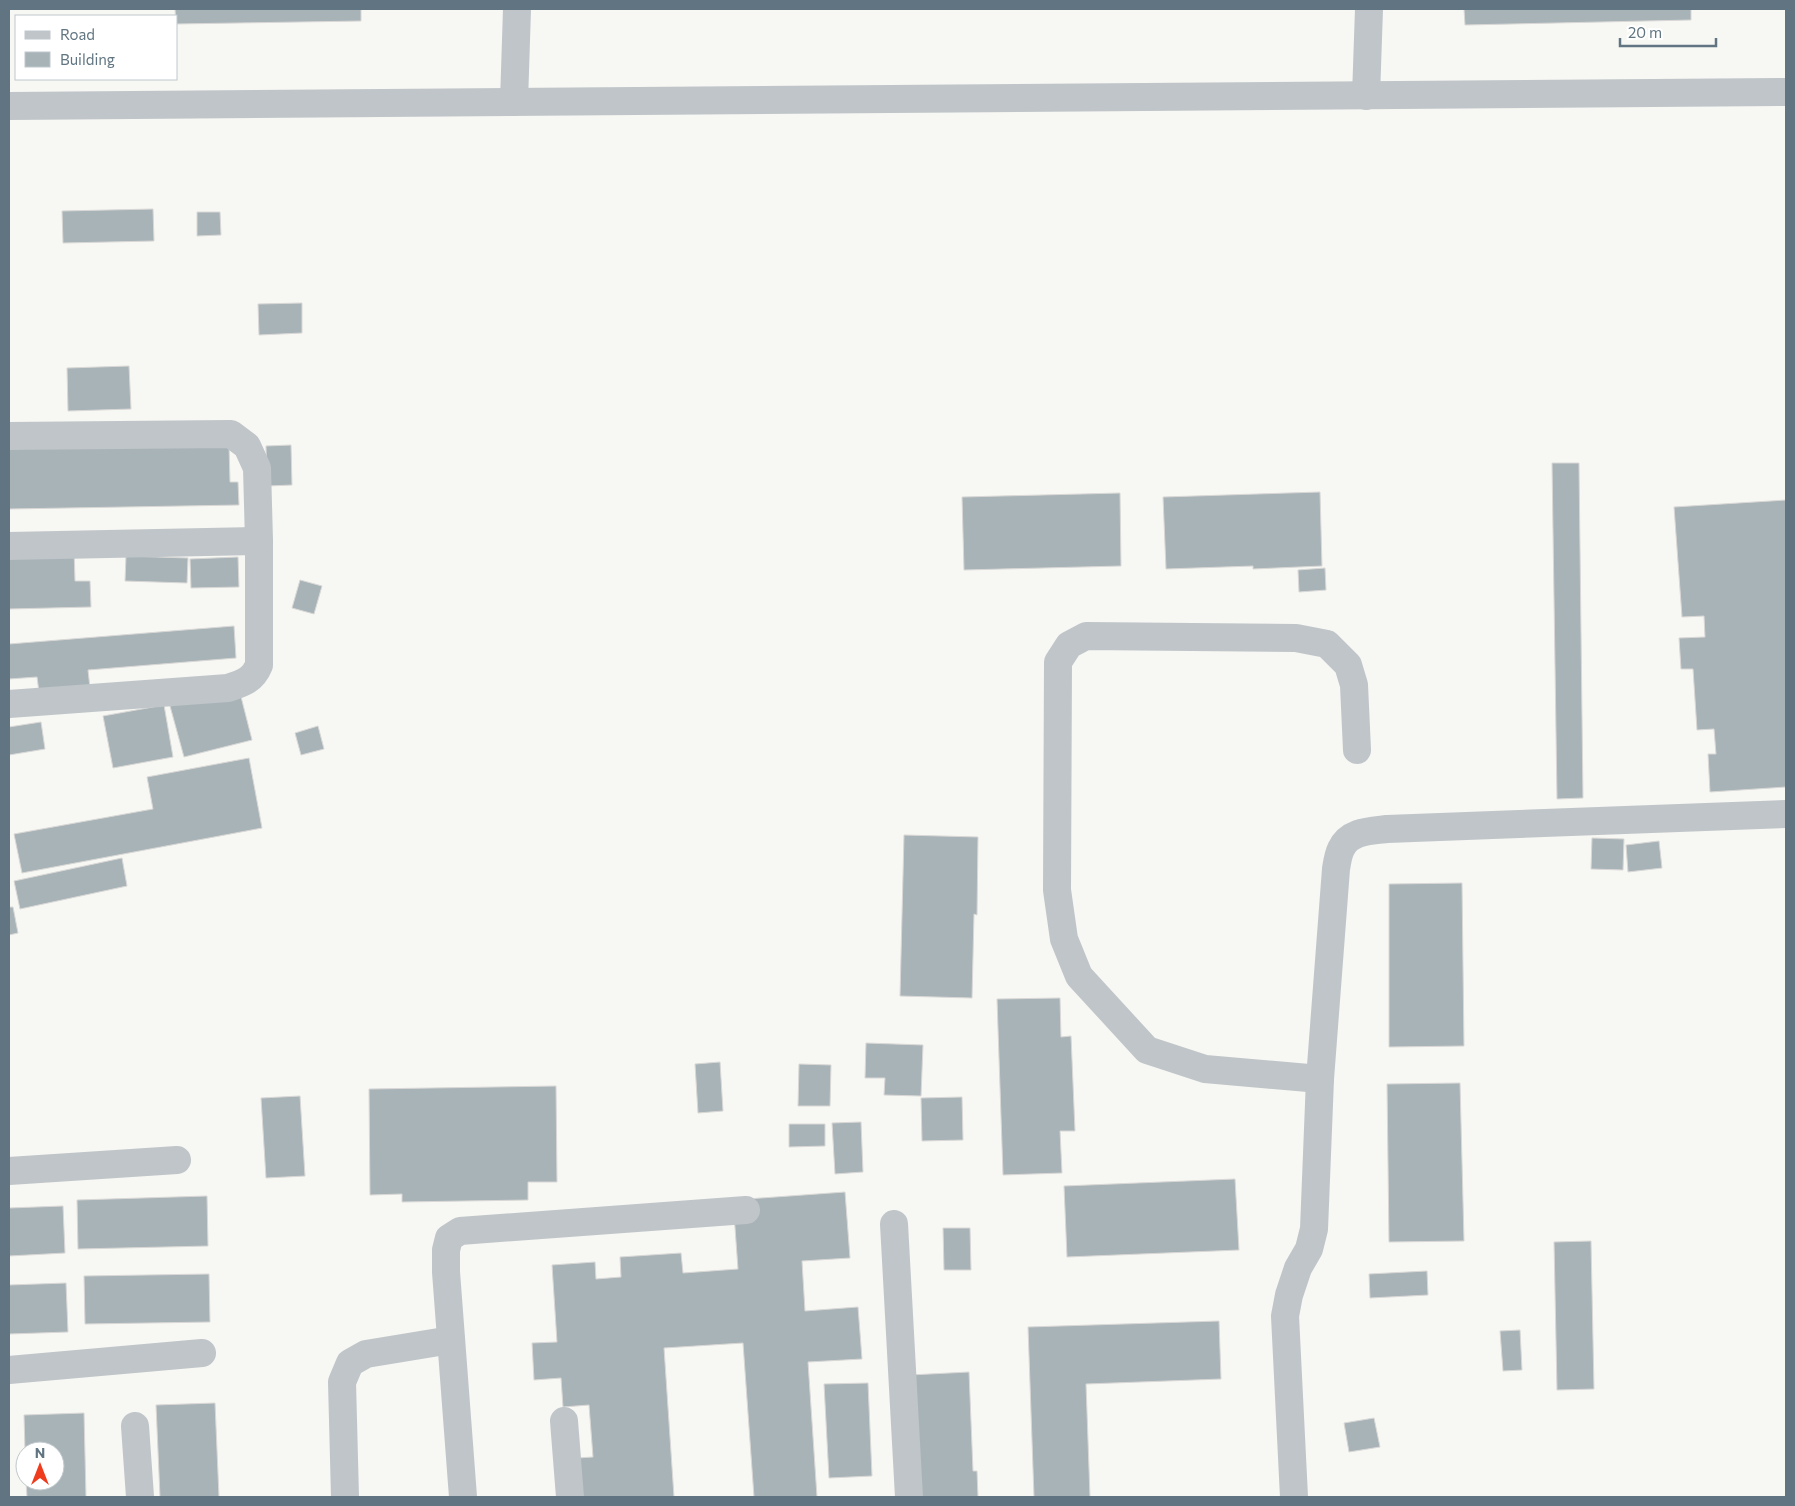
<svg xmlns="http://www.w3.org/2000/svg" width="1795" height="1506" font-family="Commissioner,sans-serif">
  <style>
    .building { fill: #a8b3b8; stroke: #d9d8d6 }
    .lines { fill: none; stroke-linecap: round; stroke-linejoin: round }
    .minor { stroke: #bfc5c8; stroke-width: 28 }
  </style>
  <rect width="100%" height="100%" fill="#f7f7f3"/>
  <!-- building -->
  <g class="building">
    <polygon points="175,9 361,9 361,21 176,24"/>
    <polygon points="1464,9 1691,9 1691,20 1465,25"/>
    <polygon points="153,209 154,241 63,243 62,211"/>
    <polygon points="197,212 220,212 221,235 197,236"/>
    <polygon points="302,303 302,333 259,335 258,304"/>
    <polygon points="129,366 131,409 68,411 67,368"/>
    <polygon points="229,445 230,482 238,482 239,505 9,509 9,448"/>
    <polygon points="291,445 292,485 267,486 266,446"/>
    <polygon points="1552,463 1579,463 1583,798 1557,799"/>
    <polygon points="1320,492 1322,566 1253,569 1253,566 1166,569 1163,497"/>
    <polygon points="1120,493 1121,566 964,570 962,497"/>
    <polygon points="1786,500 1786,787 1710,792 1708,754 1716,754 1714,729 1697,730 1693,669 1681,669 1679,638 1705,637 1704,616 1682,617 1674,507"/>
    <polygon points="74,549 75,581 90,581 91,607 9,609 9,551"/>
    <polygon points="126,556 188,558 187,583 125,581"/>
    <polygon points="238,557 239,587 191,588 190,559"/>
    <polygon points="1325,568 1326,590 1299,592 1298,570"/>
    <polygon points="300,580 322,586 314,614 292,608"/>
    <polygon points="234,626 236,658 88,670 90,688 39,692 37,677 9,679 9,644"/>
    <polygon points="239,689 252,740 184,757 170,706"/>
    <polygon points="164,705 173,757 113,768 103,716"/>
    <polygon points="41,722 45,749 9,755 9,727"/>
    <polygon points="318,726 324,749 301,755 295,733"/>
    <polygon points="249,758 262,828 22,873 14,834 153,809 147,777"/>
    <polygon points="904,835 978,837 977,915 974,914 972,998 900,996"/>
    <polygon points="1592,838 1624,839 1623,870 1591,869"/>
    <polygon points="1659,841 1662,868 1628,872 1626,845"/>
    <polygon points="122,858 127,886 20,909 14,881"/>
    <polygon points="1462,883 1464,1046 1389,1047 1389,884"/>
    <polygon points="9,907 13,907 18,933 9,935"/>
    <polygon points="1060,998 1061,1037 1071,1036 1075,1131 1060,1131 1062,1173 1003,1175 997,999"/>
    <polygon points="866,1043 923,1045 921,1096 884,1095 885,1078 865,1078"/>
    <polygon points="720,1062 723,1111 698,1113 695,1064"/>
    <polygon points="799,1064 831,1065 830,1106 798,1106"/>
    <polygon points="1460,1083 1464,1241 1389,1242 1387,1084"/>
    <polygon points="556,1086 557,1182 528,1182 528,1200 402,1202 402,1194 370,1195 369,1089"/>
    <polygon points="300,1096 305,1176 266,1178 261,1098"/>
    <polygon points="962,1097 963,1140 922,1141 921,1098"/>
    <polygon points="861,1122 863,1172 835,1174 832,1123"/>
    <polygon points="789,1124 825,1124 825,1146 789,1147"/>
    <polygon points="1235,1179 1239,1250 1067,1257 1064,1186"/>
    <polygon points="845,1192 850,1258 802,1261 805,1311 858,1307 862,1359 808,1362 817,1497 754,1497 743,1343 664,1348 674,1497 580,1497 577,1458 593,1457 589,1405 563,1407 561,1378 534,1380 532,1343 557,1342 552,1265 595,1262 596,1279 621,1277 620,1257 681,1253 683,1273 738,1269 733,1200"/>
    <polygon points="207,1196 208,1246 78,1249 77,1200"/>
    <polygon points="63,1206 65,1253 9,1256 9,1208"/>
    <polygon points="943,1228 970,1228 971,1270 944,1270"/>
    <polygon points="1591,1241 1594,1389 1557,1390 1554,1242"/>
    <polygon points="1427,1271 1428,1295 1370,1298 1369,1274"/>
    <polygon points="209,1274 210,1322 85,1324 84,1276"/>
    <polygon points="66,1283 68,1332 9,1334 9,1285"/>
    <polygon points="1219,1321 1221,1379 1086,1384 1090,1497 1034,1497 1028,1327"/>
    <polygon points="1520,1330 1522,1370 1503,1371 1500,1331"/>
    <polygon points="969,1372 973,1471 977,1471 978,1497 915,1497 910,1375"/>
    <polygon points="868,1383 872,1476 829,1478 824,1384"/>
    <polygon points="215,1403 219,1497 160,1497 156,1405"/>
    <polygon points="84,1413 86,1497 27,1497 26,1481 55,1481 55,1451 25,1451 24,1415"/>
    <polygon points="1374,1418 1380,1447 1349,1452 1344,1423"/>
  </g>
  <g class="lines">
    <!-- minor -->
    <g class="minor">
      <polyline points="1366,96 1369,9"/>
      <polyline points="514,102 517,9"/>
      <polyline points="9,106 1786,92"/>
      <path d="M9,436L231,434L247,446L257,468L259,541V665C253,680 243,683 228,688L9,704"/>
      <polyline points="9,546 259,541"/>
      <polyline points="1320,1079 1205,1069 1147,1050 1079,976 1064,939 1057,890 1058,662 1069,645 1086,636 1296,638 1327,644 1348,665 1354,685 1357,750"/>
      <polyline points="9,1171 177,1160"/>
      <polyline points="894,1224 909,1497"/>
      <polyline points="9,1370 202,1353"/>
      <polyline points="564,1421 570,1497"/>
      <polyline points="135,1426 140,1497"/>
      <polyline points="345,1497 342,1382 350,1363 366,1354 451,1340"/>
      <polyline points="463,1497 446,1272 446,1250 449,1238 460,1231 746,1210"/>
      <path d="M1294,1497L1285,1316L1289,1295L1298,1268L1309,1249L1314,1229L1320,1079L1336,869C1337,863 1338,855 1341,849C1349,831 1370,831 1387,829L1786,814"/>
    </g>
  </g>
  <!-- border -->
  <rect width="1795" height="1506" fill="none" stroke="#607581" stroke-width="20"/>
  <!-- legend -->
  <rect x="15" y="15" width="162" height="65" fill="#ffffff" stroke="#bfc8cd"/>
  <rect x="25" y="31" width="25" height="8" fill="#bfc5c8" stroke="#bfc8cd"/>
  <text x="60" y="40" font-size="15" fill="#607581">Road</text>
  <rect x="25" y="52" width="25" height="15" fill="#a8b3b8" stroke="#bfc8cd"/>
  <text x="60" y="65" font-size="15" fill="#607581">Building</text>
  <!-- north arrow -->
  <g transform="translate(40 1466)"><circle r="24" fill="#ffffff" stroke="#bfc8cd"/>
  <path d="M0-4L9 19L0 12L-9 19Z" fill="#ee3c1d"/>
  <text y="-8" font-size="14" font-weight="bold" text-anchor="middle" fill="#607581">N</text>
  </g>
  <!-- scale -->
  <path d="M1620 38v8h96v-8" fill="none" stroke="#607581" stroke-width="2.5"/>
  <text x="1628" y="38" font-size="15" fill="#607581" stroke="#ffffff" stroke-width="4" paint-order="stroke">20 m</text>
</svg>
